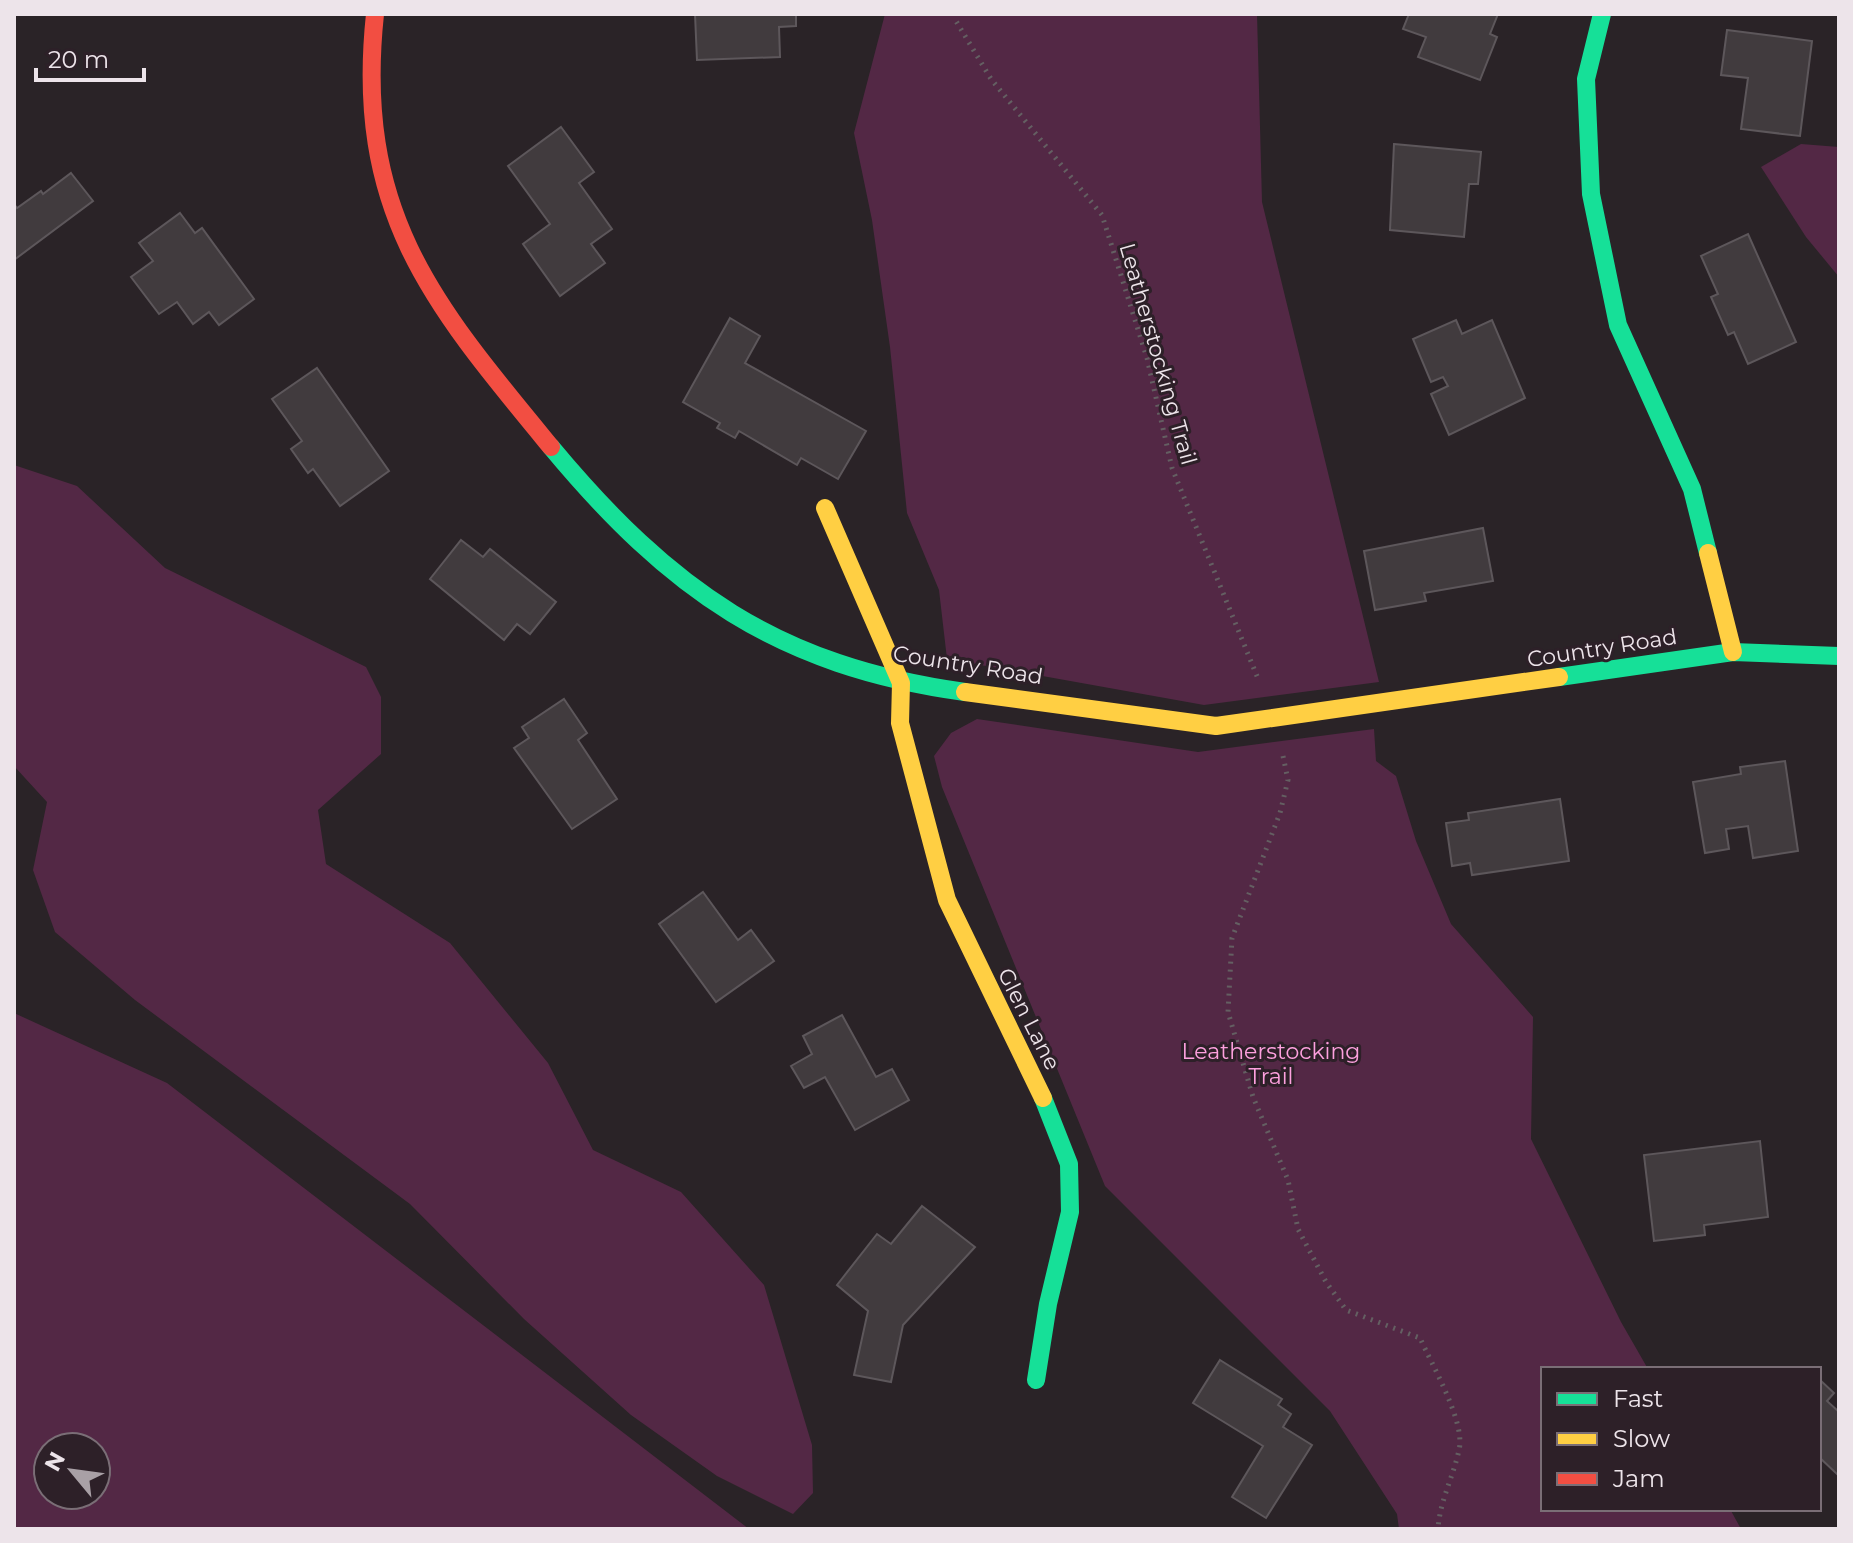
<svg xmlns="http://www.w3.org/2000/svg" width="1853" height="1543" font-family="Montserrat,sans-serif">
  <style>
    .green { fill: #532845; fill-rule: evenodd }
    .building { fill: #413b3e; stroke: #5d575b; stroke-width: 2 }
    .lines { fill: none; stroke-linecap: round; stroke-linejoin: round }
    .path { stroke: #645f62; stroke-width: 5; stroke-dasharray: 2 6; stroke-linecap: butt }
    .fast { stroke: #16e098; stroke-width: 18 }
    .slow { stroke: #ffcf43; stroke-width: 18 }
    .jam { stroke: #f24e42; stroke-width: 18 }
    .labels { text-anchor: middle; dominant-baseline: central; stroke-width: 6; stroke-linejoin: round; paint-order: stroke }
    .street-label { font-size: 22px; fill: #ede4ea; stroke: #2d2028 }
    .park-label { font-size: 22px; fill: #fda0de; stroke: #2d2028 }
  </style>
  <rect width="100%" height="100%" fill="#2a2327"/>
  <!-- green -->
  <g class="green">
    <polygon points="885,14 1257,14 1262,202 1379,682 1204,705 947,659 939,590 907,513 890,347 872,220 854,133"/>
    <polygon points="1801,144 1839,147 1839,277 1806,237 1761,167"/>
    <polygon points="14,465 77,486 165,568 366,667 381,697 381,754 318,810 326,864 450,943 548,1063 593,1150 681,1192 764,1285 812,1445 813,1493 793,1514 717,1476 631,1415 524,1319 410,1204 135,1000 55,932 33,870 47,802 14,766"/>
    <polygon points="977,719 1198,752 1374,729 1376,761 1396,776 1416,841 1451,924 1533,1017 1531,1139 1621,1322 1648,1369 1543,1369 1543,1509 1730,1509 1741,1529 1399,1529 1397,1514 1330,1411 1105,1186 942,787 934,756 951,733"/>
    <path d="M14,1013L167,1083L749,1529H14ZM48,1447H96V1495H48Z"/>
  </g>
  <!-- building -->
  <g class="building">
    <polygon points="695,14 796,14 796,26 779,27 780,57 697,60"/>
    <polygon points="1409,14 1498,14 1490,34 1497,37 1480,80 1418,57 1426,37 1403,29"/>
    <polygon points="1727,30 1812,41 1800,136 1741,129 1748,78 1721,75"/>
    <polygon points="561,127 594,172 579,183 612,229 591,244 605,263 560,296 523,244 550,224 508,166"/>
    <polygon points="1394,144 1481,152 1478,184 1469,184 1464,237 1390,230"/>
    <polygon points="71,173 93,201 14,260 14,204 17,208 41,191 43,194"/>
    <polygon points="180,213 195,233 202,228 254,299 219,325 209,312 193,324 177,302 159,314 131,277 153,261 139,243"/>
    <polygon points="1748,234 1796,342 1748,364 1734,332 1728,335 1711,297 1718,294 1701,256"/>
    <polygon points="730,318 760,336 745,363 866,431 838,479 801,458 797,465 739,431 735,438 717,428 720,423 683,402"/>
    <polygon points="1456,320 1462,334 1492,320 1525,398 1449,435 1431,394 1448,386 1443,377 1431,382 1413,339"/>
    <polygon points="317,368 389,471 340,506 313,469 308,473 291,449 302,441 272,399"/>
    <polygon points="1483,528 1493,581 1424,593 1426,601 1375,610 1364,551"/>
    <polygon points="461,540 483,557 490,549 556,602 530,634 517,624 504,640 430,579"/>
    <polygon points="564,699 587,733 578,740 617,799 572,829 514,748 529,738 522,727"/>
    <polygon points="1785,761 1798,851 1753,858 1748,826 1726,829 1729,849 1705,853 1693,782 1741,774 1740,767"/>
    <polygon points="1560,799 1569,861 1472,875 1470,863 1452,866 1446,823 1469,820 1468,813"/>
    <polygon points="703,892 738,940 751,930 774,961 716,1002 659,924"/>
    <polygon points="842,1015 876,1077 892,1069 909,1100 855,1130 825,1077 804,1088 791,1066 812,1054 803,1036"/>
    <polygon points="1760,1141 1768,1217 1704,1225 1705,1235 1654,1241 1644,1155"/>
    <polygon points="922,1206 975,1247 903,1325 891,1382 854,1375 868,1311 837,1285 877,1234 891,1244"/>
    <polygon points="1220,1360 1282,1399 1278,1405 1291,1414 1283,1427 1312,1445 1266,1518 1232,1497 1263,1446 1193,1403"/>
    <polygon points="1819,1379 1834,1393 1827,1401 1839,1412 1839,1476 1819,1457"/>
  </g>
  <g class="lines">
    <!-- path -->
    <g class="path">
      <polyline points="956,14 956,21 991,79 1102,215 1147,358 1172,468 1259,681"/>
      <path d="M1283,756L1288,780L1280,813L1232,938L1228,1012L1253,1097L1288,1180L1298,1229L1326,1282L1346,1310L1420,1338C1432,1365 1466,1423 1459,1450C1453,1478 1440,1500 1438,1529"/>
    </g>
    <!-- fast -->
    <g class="fast">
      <polyline points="1602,14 1586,79 1591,194 1618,325 1692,489 1708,553"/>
      <path d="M551,447C670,590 777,666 965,692"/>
      <polyline points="1559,677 1733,652 1839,656"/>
      <polyline points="1036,1380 1048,1304 1070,1212 1069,1164 1043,1098"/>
    </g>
    <!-- slow -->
    <g class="slow">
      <polyline points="825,508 901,683 900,723 947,900 1043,1098"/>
      <polyline points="1708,553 1733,652"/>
      <polyline points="965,692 1216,726 1559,677"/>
    </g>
    <!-- jam -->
    <path class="jam" d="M375,14C354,212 432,303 551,447"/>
  </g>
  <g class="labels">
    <!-- street labels -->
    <g class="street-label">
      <text transform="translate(1158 354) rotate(74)">Leatherstocking Trail</text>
      <text transform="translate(1602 648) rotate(-9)">Country Road</text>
      <text transform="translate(968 665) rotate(9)">Country Road</text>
      <text transform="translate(1029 1019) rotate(63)">Glen Lane</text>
    </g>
    <!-- park labels -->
    <g class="park-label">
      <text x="1271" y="1051">Leatherstocking<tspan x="1271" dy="25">Trail</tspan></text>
    </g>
  </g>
  <!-- border -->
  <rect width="1853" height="1543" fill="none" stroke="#ede4ea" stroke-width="32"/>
  <!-- legend -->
  <rect x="1541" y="1367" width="280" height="144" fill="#2d2028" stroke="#7a6e76" stroke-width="2"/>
  <rect x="1557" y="1393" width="40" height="12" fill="#16e098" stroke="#7a6e76" stroke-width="2"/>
  <text x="1613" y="1407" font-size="24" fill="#ede4ea">Fast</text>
  <rect x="1557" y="1433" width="40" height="12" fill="#ffcf43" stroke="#7a6e76" stroke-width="2"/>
  <text x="1613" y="1447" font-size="24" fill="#ede4ea">Slow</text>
  <rect x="1557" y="1473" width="40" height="12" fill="#f24e42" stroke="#7a6e76" stroke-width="2"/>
  <text x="1613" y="1487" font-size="24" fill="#ede4ea">Jam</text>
  <!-- north arrow -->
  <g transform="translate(72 1471) rotate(299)"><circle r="38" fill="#2d2028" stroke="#7a6e76" stroke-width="2"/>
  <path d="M0-6L14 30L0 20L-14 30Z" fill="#a9a0a6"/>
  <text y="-12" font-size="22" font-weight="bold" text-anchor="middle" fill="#ede4ea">N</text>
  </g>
  <!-- scale -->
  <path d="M36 68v12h108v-12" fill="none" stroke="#ede4ea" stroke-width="4"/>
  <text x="48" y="68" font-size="24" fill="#ede4ea" stroke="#2d2028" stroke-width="6" paint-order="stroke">20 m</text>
</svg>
